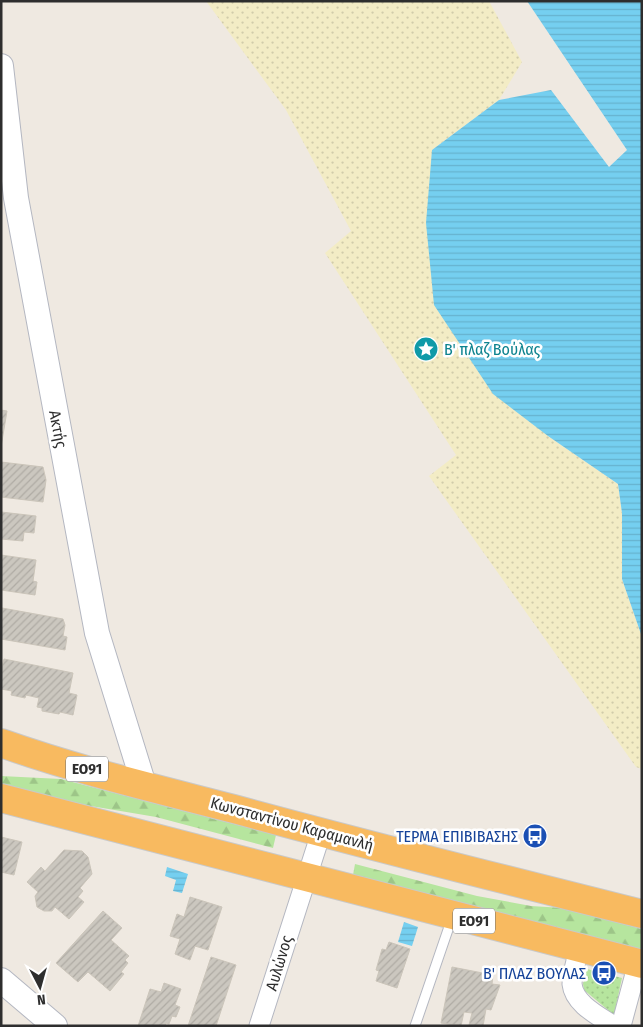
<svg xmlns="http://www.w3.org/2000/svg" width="643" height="1027" font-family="'Fira Sans Condensed',sans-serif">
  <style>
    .grass { fill: url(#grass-dots) }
    .forest { fill: url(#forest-firs) }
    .sand { fill: url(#sand-dots) }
    .water { fill: url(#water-rules) }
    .building { fill: url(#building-hatch); stroke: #cbc5ba }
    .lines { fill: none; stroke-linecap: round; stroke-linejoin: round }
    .service-casing { stroke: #b4b7c1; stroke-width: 11 }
    .minor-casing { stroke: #b4b7c1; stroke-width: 21 }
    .tertiary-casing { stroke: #b4b7c1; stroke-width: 26 }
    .trunk-casing { stroke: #c9c9c9; stroke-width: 30 }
    .service { stroke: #fff; stroke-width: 9 }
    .minor { stroke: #fff; stroke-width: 19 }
    .tertiary { stroke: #fff; stroke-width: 24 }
    .trunk { stroke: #f8ba60; stroke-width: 28 }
    .labels { text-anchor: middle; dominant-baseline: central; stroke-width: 5; stroke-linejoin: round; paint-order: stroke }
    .shield { fill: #fff; stroke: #6d6d6d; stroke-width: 1 }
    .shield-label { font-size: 15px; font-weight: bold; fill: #2e2e2e }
    .culture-label { font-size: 16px; fill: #0d838f; stroke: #fff; text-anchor: start }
    .street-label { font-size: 16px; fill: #2e2e2e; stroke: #fff }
    .transit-label { font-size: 16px; fill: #164399; stroke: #fff; text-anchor: end }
  </style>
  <defs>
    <pattern id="grass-dots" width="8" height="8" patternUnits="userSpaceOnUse" patternTransform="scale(1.25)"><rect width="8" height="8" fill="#b6e59e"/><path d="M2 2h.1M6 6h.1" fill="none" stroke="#9dc588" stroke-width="1.8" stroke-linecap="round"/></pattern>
    <pattern id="forest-firs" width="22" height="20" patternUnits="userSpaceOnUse" patternTransform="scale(1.25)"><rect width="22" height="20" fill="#b6e59e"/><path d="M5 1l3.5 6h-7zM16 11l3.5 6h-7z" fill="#9dc588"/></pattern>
    <pattern id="sand-dots" width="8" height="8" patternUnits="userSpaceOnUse" patternTransform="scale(1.25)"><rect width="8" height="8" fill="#f3ecc5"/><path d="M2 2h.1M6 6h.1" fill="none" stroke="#d1cbaa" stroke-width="1.8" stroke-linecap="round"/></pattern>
    <pattern id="water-rules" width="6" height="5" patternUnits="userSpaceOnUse" patternTransform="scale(1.25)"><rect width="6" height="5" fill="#75cff0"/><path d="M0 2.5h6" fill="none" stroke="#66b2ce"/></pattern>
    <pattern id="building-hatch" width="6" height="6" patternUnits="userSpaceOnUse" patternTransform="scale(1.25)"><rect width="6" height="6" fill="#cbc7bf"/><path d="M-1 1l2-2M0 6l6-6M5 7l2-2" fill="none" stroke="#afaba4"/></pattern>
  </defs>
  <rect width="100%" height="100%" fill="#efe9e1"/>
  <!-- grass -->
  <polygon class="grass" points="587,969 622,978 614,1015 584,990 583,984"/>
  <!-- forest -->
  <g class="forest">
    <polygon points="1,776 61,779 276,835 273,848 156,817 73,803 1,786"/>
    <polygon points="355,864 477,896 531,906 563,908 642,929 642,950 353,875"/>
  </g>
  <!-- sand -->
  <polygon class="sand" points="206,1 489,1 522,62 499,100 432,150 548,436 618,484 622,513 622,579 642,637 642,769 636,767 429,476 456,455 325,253 351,231 286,110"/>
  <!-- water -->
  <g class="water">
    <polygon points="527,1 642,1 642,637 622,579 622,513 618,484 548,436 493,394 434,305 426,223 432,150 499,100 551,90 609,167 627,150"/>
    <polygon points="167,867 188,874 182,893 173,891 176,880 165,876"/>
    <polygon points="404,922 418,927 412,946 398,942"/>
  </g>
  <!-- building -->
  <g class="building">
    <polygon points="1,410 7,411 1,447"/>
    <polygon points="1,462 43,467 46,480 43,502 1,497"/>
    <polygon points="1,512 36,516 34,533 24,532 23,541 1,539"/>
    <polygon points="1,555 36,560 33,581 37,582 35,595 1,590"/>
    <polygon points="2,608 63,619 65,625 63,636 67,637 65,650 1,639"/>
    <polygon points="4,659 73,673 69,693 77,695 73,715 60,712 59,714 42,711 42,708 37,707 39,698 26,695 25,698 11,695 12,691 1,689 1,671"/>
    <polygon points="1,837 22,842 14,875 1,872"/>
    <polygon points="64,850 82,851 88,857 92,874 80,888 83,891 78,897 84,902 69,919 55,907 52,911 44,911 37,907 35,896 38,892 27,882 41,867 45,871"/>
    <polygon points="190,897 222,907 208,950 195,946 190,960 175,954 180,939 170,936 177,914 184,917"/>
    <polygon points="103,911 122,928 111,940 129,956 125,960 128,963 121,972 124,974 110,991 88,972 78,982 56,963"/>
    <polygon points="389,942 410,949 397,988 376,981 379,971 376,970 382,949 386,950"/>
    <polygon points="211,957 236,965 216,1026 188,1026"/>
    <polygon points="452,967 493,975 492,984 500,985 491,1010 486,1009 483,1026 469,1025 472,1013 464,1012 461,1026 441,1023"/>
    <polygon points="164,983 181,989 175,1005 180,1007 176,1017 172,1016 169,1024 166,1023 165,1026 138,1026 150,989 161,992"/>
  </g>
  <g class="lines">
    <defs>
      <polyline id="service" points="415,1026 452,918"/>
      <g id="minor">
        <path d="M579,948C577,959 572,973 572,984C574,1004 599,1016 614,1026"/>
        <polyline points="259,1026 321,833"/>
        <polyline points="621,1026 638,963"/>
      </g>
      <g id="tertiary">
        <polyline points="1,66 16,198 97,633 144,785"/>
        <polyline points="1,980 55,1026"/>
      </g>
      <g id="trunk">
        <path d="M1,743C77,770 157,789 234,809C370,846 506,880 642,914"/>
        <polyline points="1,798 642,964"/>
      </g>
    </defs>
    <!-- service casing -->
    <use href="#service" class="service-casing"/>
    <!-- minor casing -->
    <use href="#minor" class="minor-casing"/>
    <!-- tertiary casing -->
    <use href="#tertiary" class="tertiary-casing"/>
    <!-- trunk casing -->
    <use href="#trunk" class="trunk-casing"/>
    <!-- service -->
    <use href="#service" class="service"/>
    <!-- minor -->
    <use href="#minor" class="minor"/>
    <!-- tertiary -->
    <use href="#tertiary" class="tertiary"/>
    <!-- trunk -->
    <use href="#trunk" class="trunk"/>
  </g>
  <!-- icons -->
  <defs>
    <symbol id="sight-disc" viewBox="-11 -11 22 22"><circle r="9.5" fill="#0f9aa8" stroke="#fff"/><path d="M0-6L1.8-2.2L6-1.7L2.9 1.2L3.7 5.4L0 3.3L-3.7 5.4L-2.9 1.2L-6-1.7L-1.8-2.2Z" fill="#fff"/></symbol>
    <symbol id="bus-disc" viewBox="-11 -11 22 22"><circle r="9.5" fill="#1a4fb4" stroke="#fff"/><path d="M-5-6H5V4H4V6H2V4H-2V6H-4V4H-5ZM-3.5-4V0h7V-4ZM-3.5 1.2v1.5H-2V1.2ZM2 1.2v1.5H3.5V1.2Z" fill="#fff"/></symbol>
  </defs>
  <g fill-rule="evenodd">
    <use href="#sight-disc" x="412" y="335" width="28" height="28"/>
    <use href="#bus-disc" x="521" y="822" width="28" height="28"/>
    <use href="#bus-disc" x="590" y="959" width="28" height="28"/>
  </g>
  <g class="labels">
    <!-- shield labels -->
    <g class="shield">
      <rect x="66" y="756.5" width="42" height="25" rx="4"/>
      <rect x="453" y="908.5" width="42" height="25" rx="4"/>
    </g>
    <g class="shield-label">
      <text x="87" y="769">ΕΟ91</text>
      <text x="474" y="921">ΕΟ91</text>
    </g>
    <!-- culture labels -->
    <g class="culture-label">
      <text x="444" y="349">Β' πλαζ Βούλας</text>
    </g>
    <!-- street labels -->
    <g class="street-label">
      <text transform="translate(58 429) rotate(79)">Ακτής</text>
      <text transform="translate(292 824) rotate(15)">Κωνσταντίνου Καραμανλή</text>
      <text transform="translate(279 963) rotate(-73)">Αυλώνος</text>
    </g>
    <!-- transit labels -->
    <g class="transit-label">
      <text x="518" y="836">ΤΕΡΜΑ ΕΠΙΒΙΒΑΣΗΣ</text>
      <text x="586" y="973">Β' ΠΛΑΖ ΒΟΥΛΑΣ</text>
    </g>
  </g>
  <!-- border -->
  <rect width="643" height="1027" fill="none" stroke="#2e2e2e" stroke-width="5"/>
  <!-- north arrow -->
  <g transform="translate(40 987) rotate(174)" stroke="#ffffff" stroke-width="4" paint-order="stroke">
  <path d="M0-4L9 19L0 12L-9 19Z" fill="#2e2e2e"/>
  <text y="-8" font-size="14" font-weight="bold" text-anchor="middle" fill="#2e2e2e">N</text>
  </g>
</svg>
